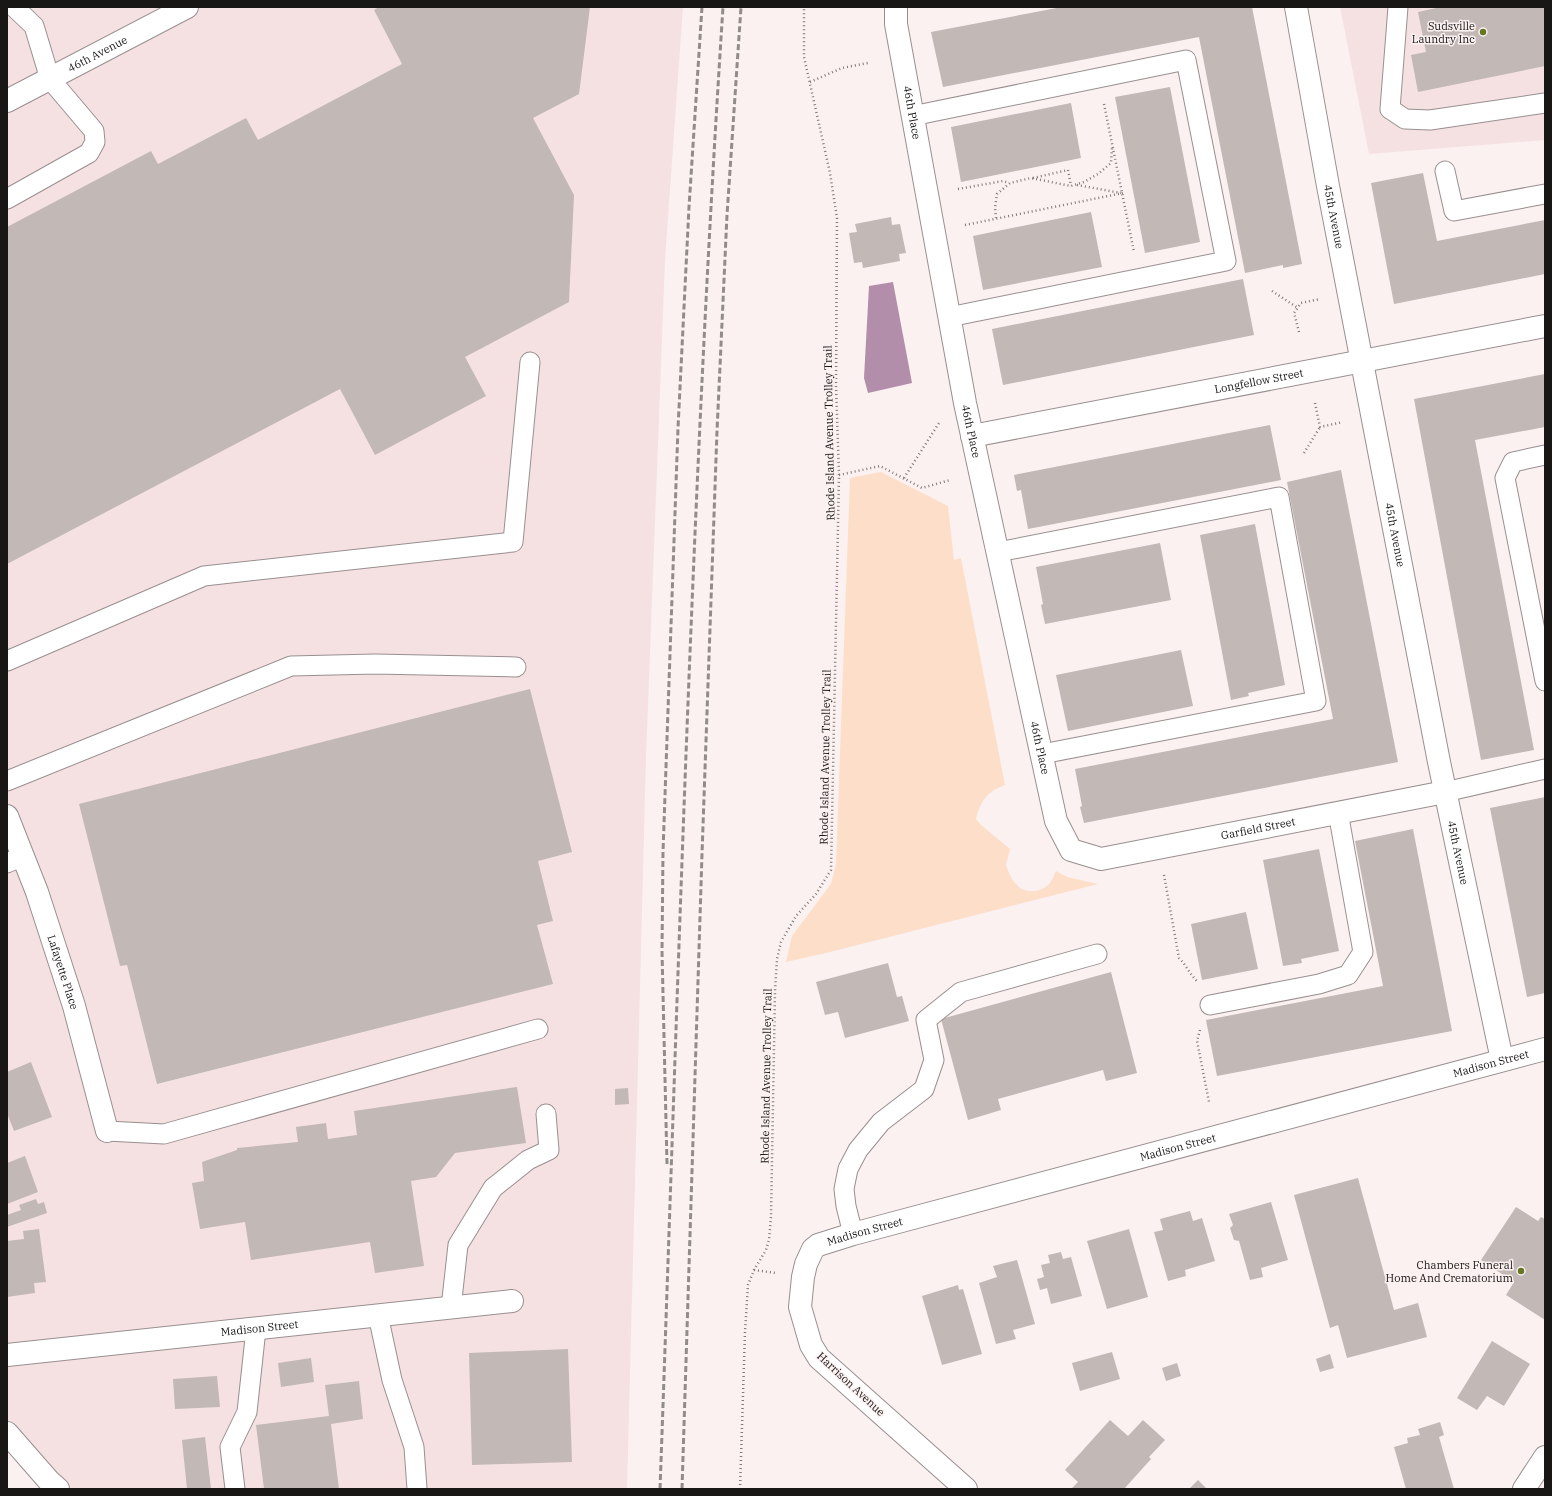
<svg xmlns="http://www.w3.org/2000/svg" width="1552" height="1496" font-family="'IBM Plex Serif',serif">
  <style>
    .built { fill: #f5e1e2 }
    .green { fill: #fddec8 }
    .water { fill: #b28eaa }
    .building { fill: #c2b8b5 }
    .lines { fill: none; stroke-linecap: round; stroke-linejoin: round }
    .service-casing { stroke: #998f90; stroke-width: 21 }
    .minor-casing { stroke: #998f90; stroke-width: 24 }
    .path { stroke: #807a7a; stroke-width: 2.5; stroke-dasharray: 1 3; stroke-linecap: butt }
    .service { stroke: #fff; stroke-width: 19 }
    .minor { stroke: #fff; stroke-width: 22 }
    .rail { stroke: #928b8b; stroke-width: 3; stroke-dasharray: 6 3; stroke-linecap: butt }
    .poi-dot { fill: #677623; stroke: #fbf1f1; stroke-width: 1.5 }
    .labels { text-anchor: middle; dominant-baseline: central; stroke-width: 3; stroke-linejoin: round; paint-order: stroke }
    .poi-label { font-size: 11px; fill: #191616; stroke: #fbf1f1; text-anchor: end }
    .street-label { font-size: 11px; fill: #191616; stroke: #fbf1f1 }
  </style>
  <rect width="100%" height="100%" fill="#fbf1f1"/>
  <!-- built -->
  <g class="built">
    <polygon points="7,7 683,7 665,260 646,757 627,1489 59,1489 7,1432"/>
    <polygon points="1340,7 1545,7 1545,140 1369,154"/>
  </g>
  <!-- green -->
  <path class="green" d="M881,472L948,506L954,560L961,558L1005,785C987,792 981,800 976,819L981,825L1010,849L1006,865C1008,871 1011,879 1016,884C1024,894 1041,893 1049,884C1052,881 1054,875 1056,871L1067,877L1098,884L830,952L786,962L792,936L831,884L836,864L850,478Z"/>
  <!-- water -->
  <polygon class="water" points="893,282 912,383 868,393 864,378 869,286"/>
  <!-- building -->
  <g class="building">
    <polygon points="379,7 590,7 579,94 533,118 574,195 569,302 465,357 486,396 375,455 340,389 7,564 7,227 151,151 158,164 246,118 258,140 402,64 374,10"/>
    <polygon points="1062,7 1252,7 1302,264 1283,268 1283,265 1245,273 1199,37 943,87 931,32"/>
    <polygon points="1441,7 1545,7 1545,66 1418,92 1411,55 1426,52 1418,12"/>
    <polygon points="1170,87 1200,242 1145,253 1115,97"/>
    <polygon points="1071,103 1081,158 961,182 951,127"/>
    <polygon points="1423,173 1437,241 1545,220 1545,274 1394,304 1371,183"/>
    <polygon points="1091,212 1102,267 983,290 973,236"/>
    <polygon points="891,217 892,225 900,224 906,253 899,254 900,261 863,268 862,262 854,263 849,233 857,232 855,224"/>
    <polygon points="1243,279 1254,335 1003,385 992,329"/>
    <polygon points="1545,374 1545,427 1475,440 1534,750 1481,760 1414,399"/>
    <polygon points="1270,425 1281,480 1028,529 1021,490 1017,491 1014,475"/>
    <polygon points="1341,470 1398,762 1084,823 1080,807 1082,806 1075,769 1333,719 1287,482"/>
    <polygon points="1255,524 1285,685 1248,693 1249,696 1231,700 1200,535"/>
    <polygon points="1160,543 1171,600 1045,624 1041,605 1043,604 1036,567"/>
    <polygon points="1181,650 1193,706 1068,731 1056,675"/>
    <polygon points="530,689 572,852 538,861 553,921 537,925 553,984 157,1084 127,965 120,966 79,804"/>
    <polygon points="1545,797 1545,993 1527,997 1490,808"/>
    <polygon points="1413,829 1452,1031 1217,1076 1206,1020 1383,986 1355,841"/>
    <polygon points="1319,849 1339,951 1301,959 1302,963 1283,966 1263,860"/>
    <polygon points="1246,912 1258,969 1202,980 1191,924"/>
    <polygon points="888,963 897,997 902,996 909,1021 845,1038 838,1012 825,1015 816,982"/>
    <polygon points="1111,972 1137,1073 1106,1081 1103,1070 998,1099 1001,1110 968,1120 941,1019"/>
    <polygon points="31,1062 52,1117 14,1131 7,1113 7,1072"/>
    <polygon points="517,1087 526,1143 455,1153 436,1177 411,1181 424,1266 375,1273 370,1242 251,1260 245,1222 200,1229 192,1183 204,1181 202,1162 237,1150 237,1148 298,1142 296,1127 326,1123 328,1139 357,1135 354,1111"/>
    <polygon points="628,1088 629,1104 615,1105 615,1089"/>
    <polygon points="25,1156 38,1192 7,1204 7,1163"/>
    <polygon points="1358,1178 1394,1310 1418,1303 1427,1337 1347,1358 1338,1325 1330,1328 1294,1195"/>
    <polygon points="36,1199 38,1204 44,1202 47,1213 7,1227 7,1215 21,1210 19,1205"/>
    <polygon points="1271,1202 1288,1260 1261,1268 1263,1277 1250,1280 1239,1241 1234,1240 1230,1228 1233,1225 1229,1214"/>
    <polygon points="1516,1207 1538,1221 1541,1217 1545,1219 1545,1320 1506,1295 1514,1282 1481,1260"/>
    <polygon points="1190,1211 1193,1221 1202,1218 1215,1261 1185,1270 1186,1276 1168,1281 1154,1232 1163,1230 1160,1219"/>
    <polygon points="39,1229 46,1282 34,1283 35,1293 7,1297 7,1241 24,1239 23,1231"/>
    <polygon points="1129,1229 1148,1297 1107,1309 1087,1241"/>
    <polygon points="1061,1252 1063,1259 1071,1257 1082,1296 1051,1304 1047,1288 1040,1290 1037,1279 1044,1277 1041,1265 1050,1263 1048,1255"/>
    <polygon points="1017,1260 1035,1324 1013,1330 1016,1339 996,1344 979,1283 997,1277 993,1266"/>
    <polygon points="958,1285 959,1290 963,1289 982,1354 942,1365 922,1296"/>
    <polygon points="1492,1341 1530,1364 1504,1406 1487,1396 1477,1410 1457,1398"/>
    <polygon points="568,1349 572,1462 472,1465 469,1353"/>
    <polygon points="1112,1352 1120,1379 1080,1391 1072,1363"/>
    <polygon points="1330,1354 1334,1368 1320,1372 1316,1359"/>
    <polygon points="311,1358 314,1382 281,1387 278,1363"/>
    <polygon points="1177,1363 1181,1376 1166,1381 1162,1368"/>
    <polygon points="217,1376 220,1407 175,1409 173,1379"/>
    <polygon points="359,1381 363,1419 331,1424 339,1489 264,1489 256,1425 329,1416 325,1385"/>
    <polygon points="1110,1420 1128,1436 1143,1420 1165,1440 1149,1457 1151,1459 1124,1489 1071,1489 1078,1482 1065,1470"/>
    <polygon points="1440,1422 1444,1435 1439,1437 1454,1489 1406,1489 1394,1447 1408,1443 1407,1438 1420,1435 1418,1429"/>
    <polygon points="205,1437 211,1489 187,1489 182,1440"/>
    <polygon points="1198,1480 1207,1489 1189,1489"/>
  </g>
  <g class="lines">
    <defs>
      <g id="service">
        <polyline points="1398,7 1390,109 1405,119 1430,120 1545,103"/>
        <polyline points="912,116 1186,60 1226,261 949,317"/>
        <polyline points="1445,171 1454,211 1545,194"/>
        <polyline points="7,199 89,153 95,142 94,131 50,79 34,26 14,7"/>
        <polyline points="1545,455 1513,462 1505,478 1545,681"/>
        <polyline points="998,552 1279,497 1316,701 1042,754"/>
        <polyline points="7,661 204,576 513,542 530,362"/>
        <polyline points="7,781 291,666 375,664 516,667"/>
        <polyline points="1445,792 1545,769"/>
        <polyline points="7,863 23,856"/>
        <polyline points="1210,1005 1319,984 1348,975 1363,952 1338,812"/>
        <polyline points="107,1131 164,1134 538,1029"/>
        <polyline points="853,1234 846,1206 844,1189 848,1169 858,1150 881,1122 924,1089 934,1060 926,1020 961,992 1097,954"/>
        <polyline points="451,1308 458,1245 493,1188 528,1160 549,1150 546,1114"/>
        <polyline points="378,1315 392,1380 414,1447 417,1489"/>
        <polyline points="235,1489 230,1447 247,1412 256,1329"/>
      </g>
      <g id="minor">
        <path id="s1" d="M896,7V24L965,403L1056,821L1071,850L1101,859L1445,792"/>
        <path id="s2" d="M1296,7L1328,186L1439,762L1502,1060"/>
        <path id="s3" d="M7,101L187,7"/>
        <path id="s4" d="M972,436L1545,326"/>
        <path id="s5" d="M7,816L37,892L74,1006L107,1131"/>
        <path id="s6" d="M7,1355L512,1301"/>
        <polyline points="7,1433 49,1481 58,1489"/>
        <path id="s7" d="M966,1489L819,1358L811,1345L800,1307L803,1277L806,1264L813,1249L818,1245L853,1234L1545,1049"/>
        <polyline points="1524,1489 1545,1457"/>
      </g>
    </defs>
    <!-- service casing -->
    <use href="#service" class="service-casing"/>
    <!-- minor casing -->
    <use href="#minor" class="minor-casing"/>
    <!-- path -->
    <g class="path">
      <polyline points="810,82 842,68 868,63"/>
      <polyline points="1104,104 1134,252"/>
      <polyline points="1033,178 1068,170 1071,186"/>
      <polyline points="1077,185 1121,193"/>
      <polyline points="958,189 1003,181 1009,183"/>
      <polyline points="996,218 995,208 997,194 1010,183 1031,178 1071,186 1084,182 1098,174 1111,163 1112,148"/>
      <polyline points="965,225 1123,193"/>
      <polyline points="1272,291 1298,308"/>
      <polyline points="1299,332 1294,313 1301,303 1320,299"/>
      <polyline points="1315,403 1320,427 1343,422"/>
      <polyline points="1304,453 1320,427"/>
      <polyline points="839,475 880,466 922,488 950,480"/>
      <polyline points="904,478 939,423"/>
      <path d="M1164,875L1179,958C1187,966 1190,975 1198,982"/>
      <polyline points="1200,1030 1197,1041 1209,1102"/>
      <polyline points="754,1270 776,1273"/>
      <polyline points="740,1489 745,1332 748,1285 754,1270 766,1250 769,1240 771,1217 775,991 777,959 781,942 796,916 816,894 831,870 839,475 836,386 837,218 830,173 804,57 804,7"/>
    </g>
    <!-- service -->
    <use href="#service" class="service"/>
    <!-- minor -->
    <use href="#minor" class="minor"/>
    <!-- rail -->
    <g class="rail">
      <polyline points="667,1164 662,951 663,852 678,428 689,207 702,7"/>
      <path d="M660,1489C678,995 691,501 723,7"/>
      <polyline points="682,1489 702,854 717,431 727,215 741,7"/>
    </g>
  </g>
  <!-- markers -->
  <g class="poi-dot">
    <circle cx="1483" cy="32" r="4"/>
    <circle cx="1521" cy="1271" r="4"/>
  </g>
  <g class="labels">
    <!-- poi labels -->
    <g class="poi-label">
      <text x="1475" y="26">Sudsville<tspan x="1475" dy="13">Laundry Inc</tspan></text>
      <text x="1513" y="1265">Chambers Funeral<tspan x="1513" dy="13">Home And Crematorium</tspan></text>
    </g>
    <!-- street labels -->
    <g class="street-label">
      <text stroke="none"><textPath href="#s3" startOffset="102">46th Avenue</textPath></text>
      <text stroke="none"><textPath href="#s1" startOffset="107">46th Place</textPath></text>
      <text stroke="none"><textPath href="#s2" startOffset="213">45th Avenue</textPath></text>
      <text stroke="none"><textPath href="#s4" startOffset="292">Longfellow Street</textPath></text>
      <text stroke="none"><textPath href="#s1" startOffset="431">46th Place</textPath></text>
      <text transform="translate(829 433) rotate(-91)">Rhode Island Avenue Trolley Trail</text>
      <text stroke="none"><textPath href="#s2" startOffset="537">45th Avenue</textPath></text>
      <text stroke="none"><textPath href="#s1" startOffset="755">46th Place</textPath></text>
      <text transform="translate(825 757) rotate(-89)">Rhode Island Avenue Trolley Trail</text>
      <text stroke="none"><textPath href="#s1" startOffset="1054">Garfield Street</textPath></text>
      <text stroke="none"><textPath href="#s2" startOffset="861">45th Avenue</textPath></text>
      <text stroke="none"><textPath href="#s5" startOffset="166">Lafayette Place</textPath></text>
      <text stroke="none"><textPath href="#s7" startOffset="1015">Madison Street</textPath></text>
      <text transform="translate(766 1076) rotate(-89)">Rhode Island Avenue Trolley Trail</text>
      <text stroke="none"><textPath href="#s7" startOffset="691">Madison Street</textPath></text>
      <text stroke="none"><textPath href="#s7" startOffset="367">Madison Street</textPath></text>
      <text stroke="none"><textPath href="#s6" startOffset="254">Madison Street</textPath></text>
      <text transform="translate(851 1384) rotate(43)">Harrison Avenue</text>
    </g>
  </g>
  <!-- border -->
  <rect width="1552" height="1496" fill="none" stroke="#191616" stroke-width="16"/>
</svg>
